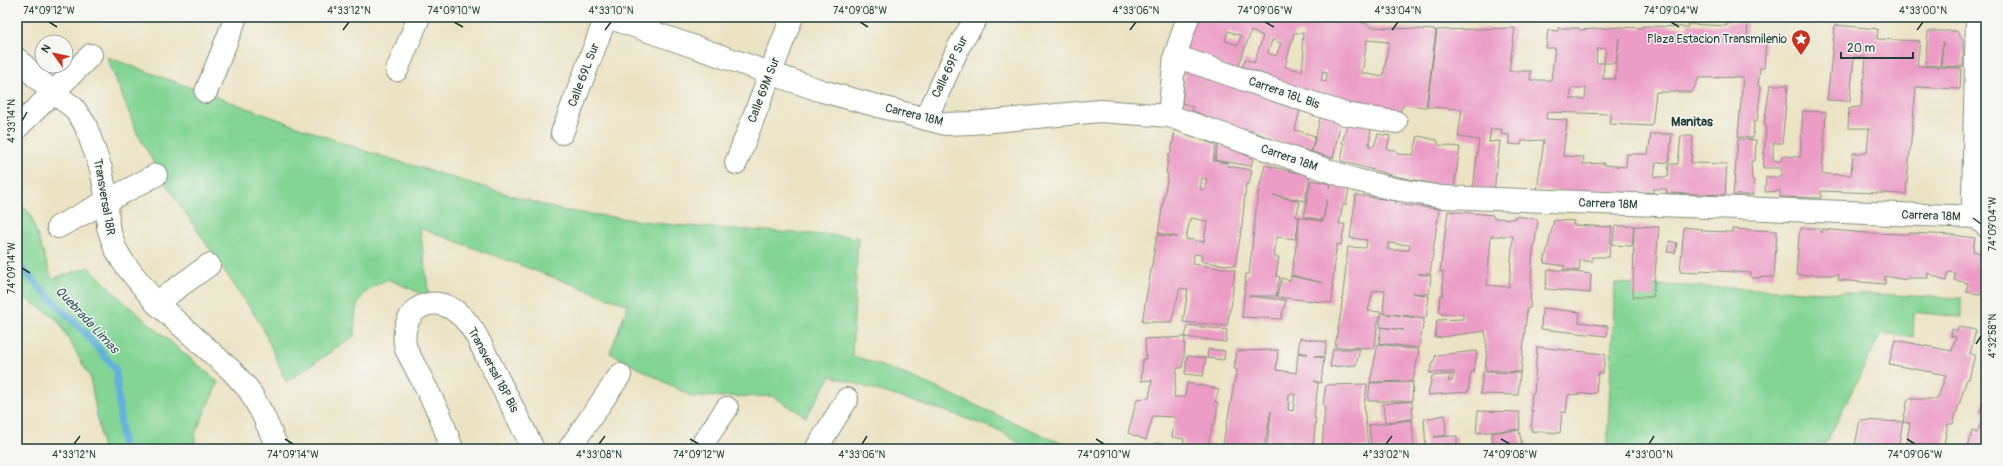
<svg xmlns="http://www.w3.org/2000/svg" width="2003" height="466" font-family="Pangolin,sans-serif">
  <style>
    .green { fill: #84d595; stroke: #528964 }
    .lines { fill: none; stroke-linecap: round; stroke-linejoin: round }
    .stream { stroke: #63b0dc; stroke-width: 7 }
    .building { fill: #ec9dc6; fill-rule: evenodd }
    .street-casing { stroke: #85907c; stroke-width: 24 }
    .secondary-casing { stroke: #85907c; stroke-width: 24 }
    .street { stroke: #fff; stroke-width: 22 }
    .secondary { stroke: #fff; stroke-width: 22 }
    .ticks { fill: none; stroke: #1f3d34; stroke-width: 1.5 }
    .labels { text-anchor: middle; dominant-baseline: central; stroke-width: 3; stroke-linejoin: round; paint-order: stroke }
    .poi-label { font-size: 12px; fill: #1f3d34; stroke: #f6f6f2; text-anchor: end }
    .street-label { font-size: 12px; fill: #1f3d34; stroke: #f6f6f2 }
    .neighbourhood-label { font-size: 13px; font-weight: bold; fill: #1f3d34; stroke: #f6f6f2 }
    .water-label { font-size: 13px; font-style: italic; fill: #305a5e; stroke: #f6f6f2 }
    .neatline { fill: none; stroke: #1f3d34; stroke-width: 1.5 }
    .ticks-label { font-size: 10px; text-anchor: middle; fill: #1f3d34 }
  </style>
  <rect width="100%" height="100%" fill="#f6f6f2"/>
  <filter id="ink" filterUnits="userSpaceOnUse"><feTurbulence type="fractalNoise" baseFrequency=".025" numOctaves="2"/><feDisplacementMap in="SourceGraphic" scale="8" xChannelSelector="R" yChannelSelector="G"/><feConvolveMatrix kernelMatrix="1 2 1 2 8 2 1 2 1" color-interpolation-filters="sRGB"/></filter>
  <filter id="wash" filterUnits="userSpaceOnUse"><feTurbulence type="fractalNoise" baseFrequency=".012" numOctaves="4" result="noise"/><feDisplacementMap in="SourceGraphic" scale="16" xChannelSelector="R" yChannelSelector="G"/><feGaussianBlur stdDeviation="0.9" result="paint"/><feColorMatrix in="noise" values="0 0 0 0 0 0 0 0 0 0 0 0 0 0 0 0 0 1.4 0 .05"/><feComposite in="paint" operator="in"/></filter>
  <g filter="url(#wash)">
    <rect width="100%" height="100%" fill="#ebe3c4"/>
    <!-- green -->
    <g class="green">
      <path d="M107,57L365,151L560,210L672,225L858,237L852,355L919,380L1051,439L1082,449H1027L1001,431L948,412L831,376L806,417L773,396L693,397L610,353L628,305L420,228L429,297L388,279C359,292 353,304 355,335L286,382L262,326L167,186L137,133Z"/>
      <polygon points="17,202 30,213 52,279 89,267 125,303 218,382 195,434 195,449 103,449 90,377 57,319 17,293"/>
      <polygon points="1615,283 1961,298 1961,317 1914,312 1913,337 1881,333 1826,443 1807,445 1805,449 1607,449"/>
    </g>
    <g class="lines">
      <!-- stream -->
      <polyline class="stream" points="17,264 87,335 116,370 123,449"/>
    </g>
    <g id="blocks">
      <!-- building -->
      <g class="building">
        <path d="M1192,17H1347L1367,24L1370,27L1436,30L1426,107L1403,105L1399,114H1378L1240,72L1245,59L1254,63L1263,36L1251,31L1237,71L1180,53ZM1228,31L1241,36L1238,45L1225,41ZM1294,33H1303L1302,48L1304,51L1302,71L1285,67ZM1272,40L1281,43L1276,56L1268,53ZM1367,40L1389,42L1383,77L1362,73ZM1323,71L1327,72L1326,82L1321,81Z"/>
        <path d="M1727,23L1748,24L1747,40L1766,43L1764,68H1760L1758,86L1761,87L1757,122L1754,121L1753,138L1738,137L1743,77L1699,78L1692,92H1656L1652,126L1609,124L1611,114L1547,112L1546,119L1567,120L1563,156L1584,157L1583,164L1605,163L1604,165L1626,167L1627,154H1648L1651,134H1672L1669,162L1656,163L1654,177H1668L1669,164H1678L1681,136H1693L1691,163L1727,164L1725,195L1666,193L1667,189H1653V193L1645,192L1644,195L1537,190L1544,140L1522,141L1521,145L1509,144V135L1501,134L1502,129H1491L1489,142L1500,141L1494,191L1473,188L1479,140L1458,137L1462,109L1427,107L1437,30L1515,28L1509,71H1531L1530,80H1551L1555,48H1546L1548,30L1558,31V28H1579V30L1622,27L1642,28V26L1688,27V24L1727,26ZM1619,38L1615,79H1603L1604,63H1596L1597,49L1606,48L1604,63H1616ZM1572,88H1586L1585,99H1570Z"/>
        <polygon points="1835,25 1878,29 1877,39 1920,41 1917,66 1961,68 1960,89 1916,87 1906,194 1821,191 1821,198 1780,197 1780,191 1765,192 1766,177 1781,177 1781,168 1763,168 1766,125 1764,125 1770,85 1788,85 1782,143 1773,143 1773,161 1781,161 1782,156 1800,157 1803,111 1826,112 1822,174 1851,175 1853,153 1867,153 1869,128 1848,128 1849,108 1861,107 1866,57 1854,56 1850,101 1827,100"/>
        <polygon points="1928,31 1957,31 1963,40 1963,67 1941,66 1943,42 1940,66 1925,65"/>
        <polygon points="1178,62 1301,104 1295,130 1315,136 1311,152 1271,140 1272,139 1251,131 1230,127 1191,110 1193,107 1182,103 1185,74 1176,71"/>
        <polygon points="1322,110 1342,116 1333,158 1312,152"/>
        <polygon points="1349,119 1371,129 1369,146 1374,146 1378,134 1390,136 1387,149 1396,150 1397,154 1413,155 1418,136 1437,140 1439,145 1460,147 1454,188 1395,176 1341,161 1344,144 1342,143"/>
        <path d="M1175,130L1216,145L1213,161L1228,163V166L1252,170L1249,184H1246L1242,226L1235,266L1203,262L1201,260L1202,255L1194,254L1192,264L1235,270L1231,308H1230L1227,326L1183,322L1188,289L1180,288L1171,322H1142L1157,235L1178,237L1158,233L1168,174L1166,173L1169,153H1171ZM1202,178L1207,179L1205,190L1200,189ZM1190,218L1207,221L1204,242L1186,239Z"/>
        <polygon points="1738,139 1756,140 1755,161 1751,161 1752,181 1754,180 1753,195 1733,195"/>
        <polygon points="1218,145 1229,146 1253,159 1251,166 1215,160"/>
        <polygon points="1265,165 1310,176 1305,201 1273,195 1300,202 1296,217 1299,217 1320,221 1323,221 1327,199 1323,220 1304,217 1311,180 1330,184 1329,188 1330,184 1349,188 1346,205 1343,204 1339,224 1345,224 1341,245 1337,244 1334,264 1335,265 1332,285 1333,286 1332,303 1277,297 1282,278 1290,281 1291,276 1323,283 1291,275 1298,235 1299,217 1296,239 1277,237 1274,257 1279,257 1276,276 1280,277 1276,296 1249,296 1286,300 1281,319 1242,317 1246,274 1249,274 1258,192"/>
        <path d="M1356,195L1396,201L1395,204L1439,209L1430,274H1418L1431,275L1429,294L1412,293L1429,296L1426,318L1383,313L1385,290L1373,291L1368,311L1381,312L1377,327L1375,348L1335,347L1341,311L1348,247L1366,248L1367,240L1350,238ZM1388,243L1410,245L1409,250H1388Z"/>
        <path d="M1448,211L1493,215V218L1515,219V216L1537,219L1538,222L1532,260L1530,308L1527,309L1521,372L1485,370L1487,350L1485,331L1435,338L1437,320L1463,319V314H1441L1439,310L1440,295H1443V271L1440,272ZM1491,236H1513L1509,287L1487,285Z"/>
        <polygon points="1554,220 1574,221 1573,225 1612,227 1609,257 1592,257 1592,262 1580,260 1579,271 1563,269 1565,266 1544,263"/>
        <polygon points="1615,226 1634,226 1632,246 1612,245"/>
        <polygon points="1634,226 1659,227 1653,297 1633,297"/>
        <polygon points="1684,227 1702,229 1702,231 1732,232 1732,229 1777,231 1774,277 1751,278 1751,273 1701,270 1700,273 1680,272"/>
        <polygon points="1801,228 1817,228 1821,233 1822,229 1865,233 1909,234 1909,233 1954,235 1975,238 1973,251 1986,254 1986,295 1966,292 1968,283 1954,280 1955,273 1948,272 1946,281 1928,273 1928,278 1907,278 1906,280 1885,276 1885,284 1838,280 1839,275 1796,275 1799,235"/>
        <polygon points="1669,241 1677,243 1675,253 1667,252"/>
        <polygon points="1548,269 1591,274 1590,293 1545,289"/>
        <polygon points="1542,308 1580,312 1579,322 1608,326 1607,336 1541,329"/>
        <polygon points="1382,313 1424,319 1419,348 1379,343 1381,327 1404,330 1380,327"/>
        <polygon points="1188,325 1227,330 1226,342 1185,337"/>
        <polygon points="1959,327 1976,330 1970,354 1975,355 1969,379 1967,379 1953,424 1948,424 1943,449 1905,449 1910,423 1903,422 1908,399 1937,399 1946,375 1889,364 1895,340 1952,351 1956,337 1951,336 1952,329 1957,331"/>
        <polygon points="1185,337 1184,358 1182,368 1177,368 1174,397 1185,397 1187,383 1219,389 1215,402 1218,403 1215,424 1213,424 1208,444 1212,445 1212,449 1182,449 1184,439 1172,437 1175,417 1153,416 1146,440 1128,433 1137,399 1149,398 1152,380 1141,381 1143,359 1146,359 1145,339"/>
        <path d="M1300,338L1327,342L1324,357L1314,356L1324,358L1321,383L1314,381L1318,383L1314,418H1316L1313,449H1267L1271,411L1264,449H1222L1237,369H1234L1237,351L1278,350L1276,370L1296,373L1298,353L1308,354L1298,352ZM1289,394H1295L1293,411L1288,410Z"/>
        <polygon points="1378,344 1419,350 1413,381 1370,382"/>
        <polygon points="1537,347 1605,354 1603,373 1598,373 1596,393 1568,395 1566,413 1562,412 1560,433 1531,431 1533,410 1531,412 1532,393 1534,394"/>
        <polygon points="1208,349 1225,351 1224,360 1207,358"/>
        <polygon points="1333,349 1360,349 1356,365 1330,367"/>
        <polygon points="1477,351 1474,372 1471,372 1468,392 1428,395 1432,376 1451,374 1448,381 1452,381 1454,372 1429,373 1436,355"/>
        <polygon points="1187,356 1206,358 1203,376 1185,374"/>
        <polygon points="1483,372 1520,373 1518,395 1480,394"/>
        <polygon points="1413,382 1412,401 1368,401 1370,383"/>
        <polygon points="1367,384 1364,406 1368,447 1322,449 1325,406 1323,405 1326,385"/>
        <polygon points="1986,394 1986,449 1968,449 1972,431 1977,433 1985,413 1980,412"/>
        <polygon points="1412,401 1413,419 1385,422 1383,404"/>
        <polygon points="1478,411 1519,412 1520,429 1476,433"/>
        <polygon points="1445,415 1446,435 1434,437 1457,436 1457,449 1426,449 1424,419"/>
        <polygon points="1412,420 1414,449 1371,449 1369,425"/>
        <polygon points="1860,420 1903,422 1898,448 1855,446"/>
        <polygon points="1519,430 1522,446 1493,449 1492,433"/>
        <polygon points="1156,443 1171,449 1155,449"/>
      </g>
    </g>
  </g>
  <g filter="url(#ink)">
    <use href="#blocks" fill-opacity="0" stroke="#85907c" stroke-width="1"/>
    <g class="lines">
      <defs>
        <g id="street">
          <polyline points="608,17 822,91 945,124 973,123 1100,111 1169,116 1356,180 1394,189 1442,197 1977,217"/>
          <polyline points="1175,56 1345,114 1396,122"/>
          <polyline points="17,59 52,92 73,107 85,124 101,169 107,201 108,227 115,248 123,262 156,303 232,371 249,390 263,415 278,449"/>
          <polyline points="397,70 419,17"/>
          <polyline points="206,92 236,17"/>
          <polyline points="1169,116 1175,56 1188,17"/>
          <polyline points="926,119 959,46 977,17"/>
          <polyline points="17,128 91,55"/>
          <polyline points="562,133 606,17"/>
          <polyline points="736,163 792,17"/>
          <polyline points="58,227 156,175"/>
          <polyline points="156,303 209,265"/>
          <path d="M452,449L440,415L406,349C397,314 429,288 459,314C474,326 482,348 491,365C505,393 520,421 533,449"/>
          <polyline points="569,449 620,375"/>
          <polyline points="699,449 727,408"/>
          <polyline points="816,449 847,399"/>
        </g>
        <polyline id="secondary" points="1977,17 1973,201 1977,217 1986,226"/>
      </defs>
      <!-- street casing -->
      <use href="#street" class="street-casing"/>
      <!-- secondary casing -->
      <use href="#secondary" class="secondary-casing"/>
      <!-- street -->
      <use href="#street" class="street"/>
      <!-- secondary -->
      <use href="#secondary" class="secondary"/>
    </g>
  </g>
  <!-- ticks -->
  <path class="ticks" d="M49,22L57,27M454,22L463,27M860,22L868,27M1265,22L1274,27M1671,22L1679,27M343,30L349,22M605,30L611,22M1130,30L1136,22M1392,30L1398,22M1917,30L1923,22M22,121L27,112M1973,218L1981,224M22,268L30,273M1976,344L1981,336M285,439L293,444M690,439L699,444M1096,439L1104,444M1501,439L1510,444M1907,439L1915,444M74,444L80,436M599,444L605,436M862,444L867,436M1386,444L1392,436M1649,444L1654,436"/>
  <!-- icons -->
  <defs>
    <symbol id="sight-pin" viewBox="-11 -11 22 30"><path d="M0 17L-7.5 6A9.5 9.5 0 1 1 7.5 6Z" fill="#c8321e" stroke="#f6f6f2"/><path d="M0-6L1.8-2.2L6-1.7L2.9 1.2L3.7 5.4L0 3.3L-3.7 5.4L-2.9 1.2L-6-1.7L-1.8-2.2Z" fill="#fff"/></symbol>
  </defs>
  <g fill-rule="evenodd">
    <use href="#sight-pin" x="1790" y="28" width="22" height="30"/>
  </g>
  <g class="labels">
    <!-- poi labels -->
    <g class="poi-label">
      <text x="1787" y="39">Plaza Estacion Transmilenio</text>
    </g>
    <!-- street labels -->
    <g class="street-label">
      <text transform="translate(950 67) rotate(-64)">Calle 69P Sur</text>
      <text transform="translate(584 75) rotate(-69)">Calle 69L Sur</text>
      <text transform="translate(764 90) rotate(-69)">Calle 69M Sur</text>
      <text transform="translate(1284 93) rotate(19)">Carrera 18L Bis</text>
      <text transform="translate(914 115) rotate(14)">Carrera 18M</text>
      <text transform="translate(1289 158) rotate(19)">Carrera 18M</text>
      <text transform="translate(104 197) rotate(80)">Transversal 18R</text>
      <text transform="translate(1608 204) rotate(2)">Carrera 18M</text>
      <text transform="translate(1931 216) rotate(2)">Carrera 18M</text>
      <text transform="translate(493 370) rotate(62)">Transversal 18P Bis</text>
    </g>
    <!-- neighbourhood labels -->
    <g class="neighbourhood-label">
      <text x="1692" y="122">Manitas</text>
    </g>
    <!-- water labels -->
    <g class="water-label">
      <text transform="translate(87 320) rotate(47)">Quebrada Limas</text>
    </g>
  </g>
  <!-- margin -->
  <rect width="2003" height="466" fill="none" stroke="#f6f6f2" stroke-width="44"/>
  <!-- north arrow -->
  <g transform="translate(54 54) rotate(303)"><circle r="19" fill="#f6f6f2" stroke="#a0aca6"/>
  <path d="M0-3L7 15L0 10L-7 15Z" fill="#c8321e"/>
  <text y="-6" font-size="11" font-weight="bold" text-anchor="middle" fill="#1f3d34">N</text>
  </g>
  <!-- scale -->
  <path d="M1841 52v6h72v-6" fill="none" stroke="#1f3d34" stroke-width="2"/>
  <text x="1847" y="52" font-size="12" fill="#1f3d34" stroke="#f6f6f2" stroke-width="3" paint-order="stroke">20 m</text>
  <rect x="22" y="22" width="1959" height="422" class="neatline"/>
  <g class="ticks-label">
    <text x="49" y="14">74°09'12"W</text>
    <text x="349" y="14">4°33'12"N</text>
    <text x="454" y="14">74°09'10"W</text>
    <text x="611" y="14">4°33'10"N</text>
    <text x="860" y="14">74°09'08"W</text>
    <text x="1136" y="14">4°33'06"N</text>
    <text x="1265" y="14">74°09'06"W</text>
    <text x="1398" y="14">4°33'04"N</text>
    <text x="1671" y="14">74°09'04"W</text>
    <text x="1923" y="14">4°33'00"N</text>
    <text transform="translate(11 121) rotate(-90)" y="4">4°33'14"N</text>
    <text transform="translate(1992 224) rotate(-90)" y="4">74°09'04"W</text>
    <text transform="translate(11 268) rotate(-90)" y="4">74°09'14"W</text>
    <text transform="translate(1992 336) rotate(-90)" y="4">4°32'58"N</text>
    <text x="74" y="458">4°33'12"N</text>
    <text x="293" y="458">74°09'14"W</text>
    <text x="599" y="458">4°33'08"N</text>
    <text x="699" y="458">74°09'12"W</text>
    <text x="862" y="458">4°33'06"N</text>
    <text x="1104" y="458">74°09'10"W</text>
    <text x="1386" y="458">4°33'02"N</text>
    <text x="1510" y="458">74°09'08"W</text>
    <text x="1649" y="458">4°33'00"N</text>
    <text x="1915" y="458">74°09'06"W</text>
  </g>
</svg>
